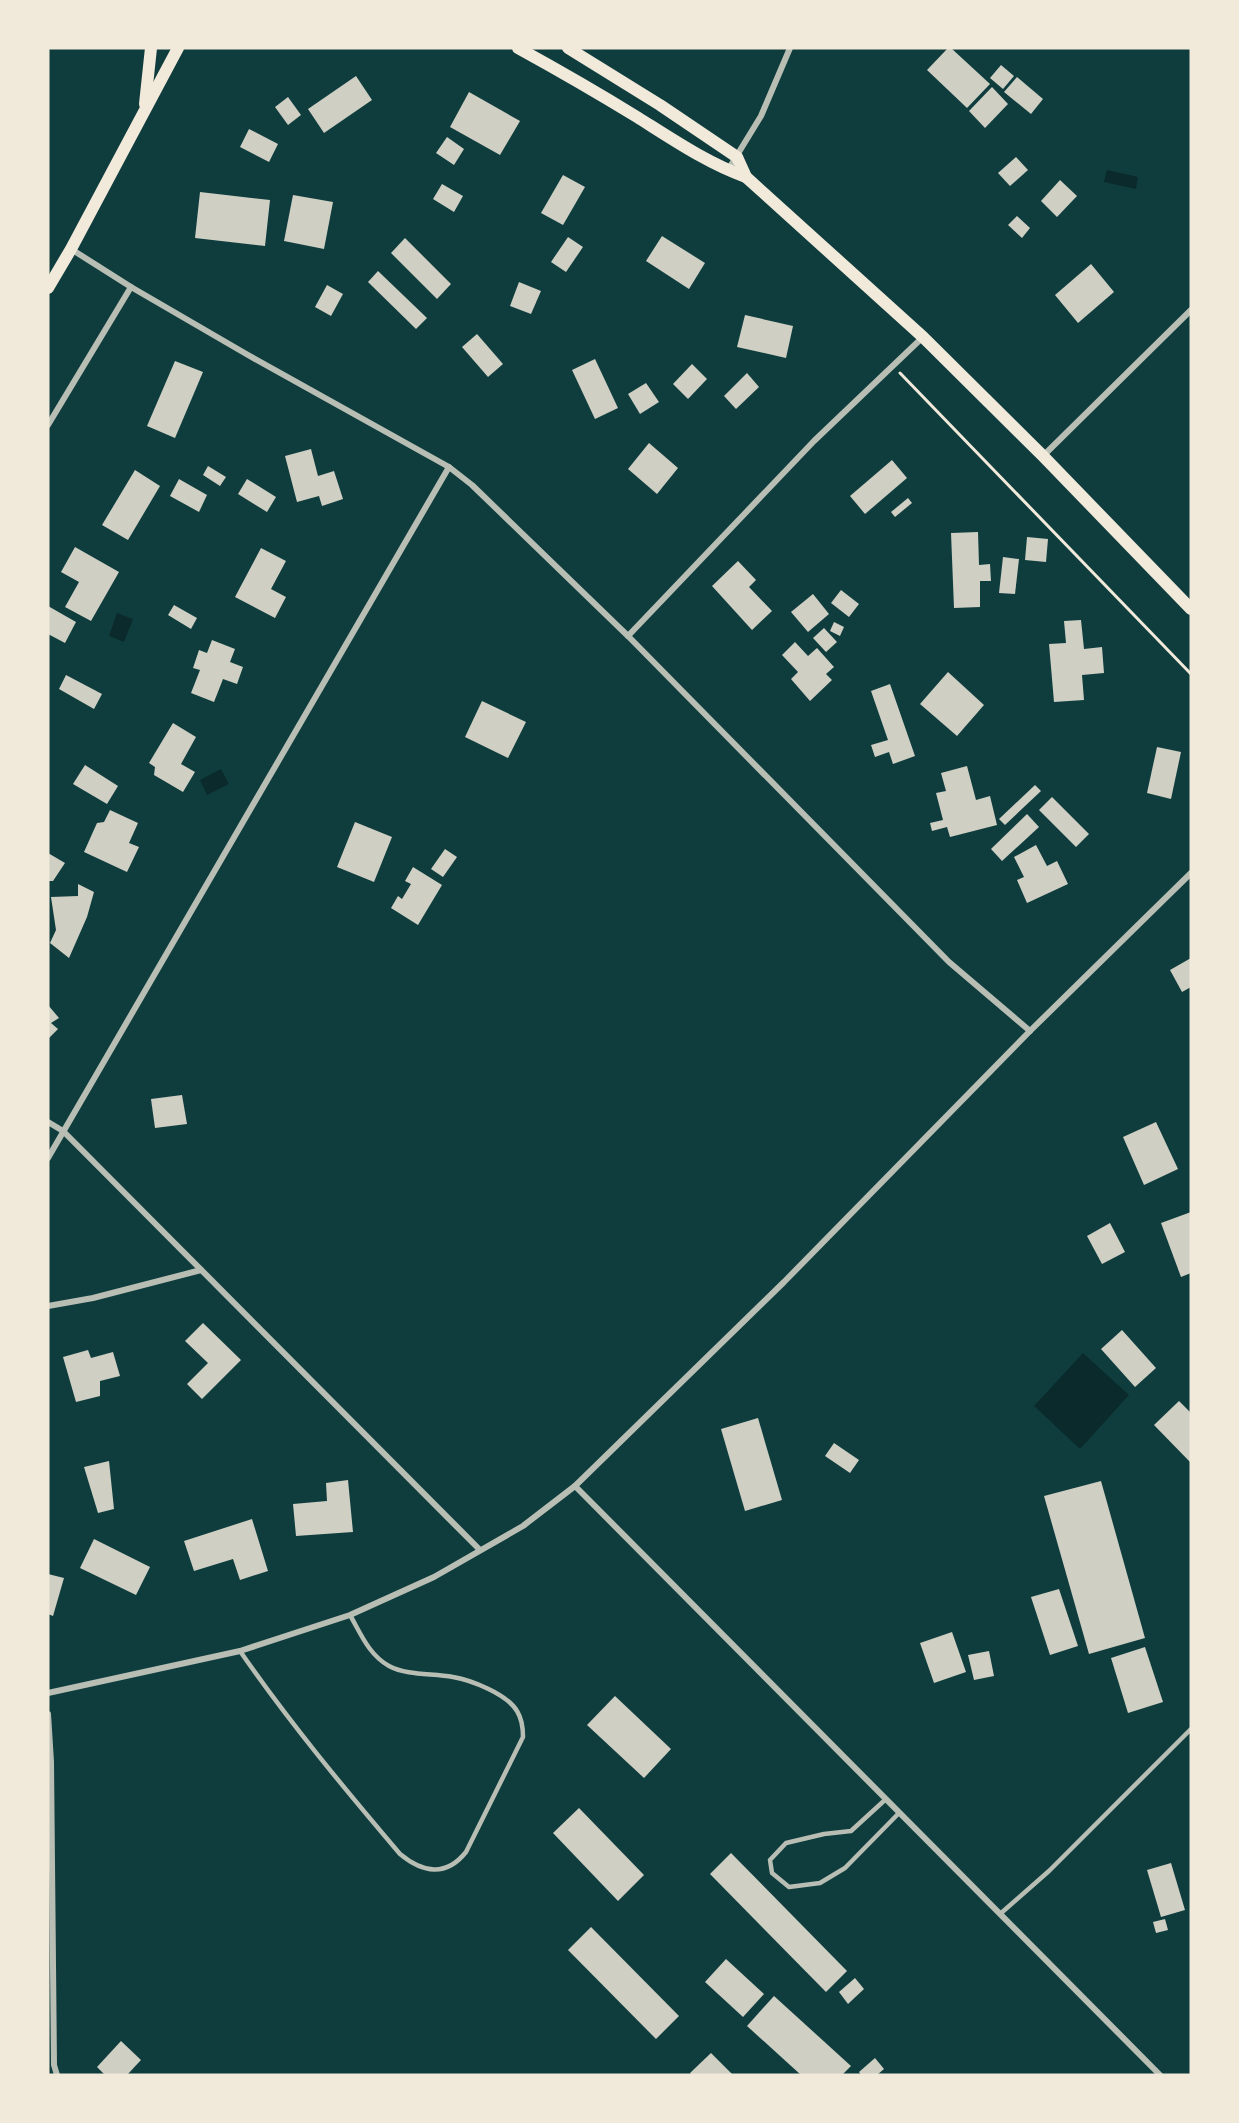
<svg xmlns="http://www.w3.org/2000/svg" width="1239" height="2123" font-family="Roboto,sans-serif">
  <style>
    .water { fill: #0a2a2b }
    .building { fill: #cfcfc3 }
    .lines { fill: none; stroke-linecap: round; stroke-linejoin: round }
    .path { stroke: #f1e9da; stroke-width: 3 }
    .service { stroke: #b8beb3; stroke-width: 4.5 }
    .minor { stroke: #b8beb3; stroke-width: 6 }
    .secondary { stroke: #f1e9da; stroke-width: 12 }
  </style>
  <rect width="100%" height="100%" fill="#0f3d3e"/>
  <!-- water -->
  <g class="water">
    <polygon points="1107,170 1138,177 1136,189 1104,182"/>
    <polygon points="117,613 133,619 124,642 109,636"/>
    <polygon points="221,769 229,784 207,795 200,780"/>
    <polygon points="1083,1353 1129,1395 1080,1449 1034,1406"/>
  </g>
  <!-- building -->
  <g class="building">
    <polygon points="948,48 951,48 990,84 967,108 927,70"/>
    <polygon points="1001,65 1014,76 1003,89 990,78"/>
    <polygon points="356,76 372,100 324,133 308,109"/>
    <polygon points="1017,77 1043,99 1031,114 1004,92"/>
    <polygon points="992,87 1008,104 985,128 969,111"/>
    <polygon points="469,92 520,121 500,155 450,127"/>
    <polygon points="288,97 301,115 288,125 275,107"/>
    <polygon points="249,129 278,144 269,162 240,147"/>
    <polygon points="447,137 464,149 454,165 436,153"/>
    <polygon points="1016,157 1028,170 1010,186 998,173"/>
    <polygon points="563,175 585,187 563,225 541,213"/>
    <polygon points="1060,180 1077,196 1057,217 1041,201"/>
    <polygon points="442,184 463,196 454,212 433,199"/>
    <polygon points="200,192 270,200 265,246 195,238"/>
    <polygon points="293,195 333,202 324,249 284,241"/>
    <polygon points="1017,216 1030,228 1022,238 1008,225"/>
    <polygon points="662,236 705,263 689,289 646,261"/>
    <polygon points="568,237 583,247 566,272 551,262"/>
    <polygon points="405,238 451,284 437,299 391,253"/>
    <polygon points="1091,264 1114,292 1078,323 1055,295"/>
    <polygon points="378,271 427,318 416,329 368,282"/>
    <polygon points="519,282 541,291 531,314 510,306"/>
    <polygon points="327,285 343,294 331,316 315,307"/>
    <polygon points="745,315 793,326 786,358 737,347"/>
    <polygon points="477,334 503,364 488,377 462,347"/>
    <polygon points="595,359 618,408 595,419 572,370"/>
    <polygon points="175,361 203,372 175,438 147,426"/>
    <polygon points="692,364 707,379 688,399 673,384"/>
    <polygon points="747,373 759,387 736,409 724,396"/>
    <polygon points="646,383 659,402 640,414 628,394"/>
    <polygon points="649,443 678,468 657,494 628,469"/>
    <polygon points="311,449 318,476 334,471 343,499 322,506 319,496 297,502 285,456"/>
    <polygon points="892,460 907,478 865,514 850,496"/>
    <polygon points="208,466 226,477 220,486 203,475"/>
    <polygon points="135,470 160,486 128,540 102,525"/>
    <polygon points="179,479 207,495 199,512 170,496"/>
    <polygon points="247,479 276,497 267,512 238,494"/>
    <polygon points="908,498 912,503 895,517 891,512"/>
    <polygon points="978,532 979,565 990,564 991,581 980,581 980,607 954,608 951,533"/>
    <polygon points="1027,537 1048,539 1046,562 1025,560"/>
    <polygon points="75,547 119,572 91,621 65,607 79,582 61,572"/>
    <polygon points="261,548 286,561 271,589 286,597 275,618 235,597"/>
    <polygon points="1003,557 1019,559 1015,594 999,593"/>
    <polygon points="738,561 756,580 749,587 772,611 752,630 712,586"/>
    <polygon points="841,590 859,604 849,617 831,603"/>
    <polygon points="813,594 829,614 808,632 791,612"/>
    <polygon points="174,605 197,618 191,629 168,615"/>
    <polygon points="48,606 76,622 65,643 48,634"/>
    <polygon points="1081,620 1084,649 1102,647 1104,673 1082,675 1084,700 1054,702 1049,644 1066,643 1064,621"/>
    <polygon points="834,622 844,627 840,636 830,631"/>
    <polygon points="824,628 837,642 826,652 813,638"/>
    <polygon points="212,640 235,649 230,662 243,667 237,684 223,679 214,702 191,693 200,670 193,668 199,650 207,653"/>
    <polygon points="795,642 808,656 817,648 834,667 826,674 832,680 810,701 791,679 798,672 782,655"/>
    <polygon points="948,672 984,705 957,736 920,704"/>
    <polygon points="66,675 102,694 94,709 59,689"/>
    <polygon points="890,684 915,756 893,764 889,752 875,757 871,745 888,740 871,691"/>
    <polygon points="482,701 526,722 508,758 465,737"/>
    <polygon points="173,723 196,737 181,764 195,772 183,792 154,775 155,767 149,763"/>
    <polygon points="1157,747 1181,752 1171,799 1147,793"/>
    <polygon points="85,765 118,786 107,804 73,784"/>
    <polygon points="967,766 976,800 990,796 997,825 950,837 947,827 932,831 930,823 943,820 936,793 946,791 941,773"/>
    <polygon points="1035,785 1041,791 1005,825 999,819"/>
    <polygon points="1052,797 1089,834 1076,847 1039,810"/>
    <polygon points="110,810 138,823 129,843 139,847 127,872 84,852 97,823 104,822"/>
    <polygon points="1027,814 1039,827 1002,861 991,849"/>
    <polygon points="355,822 392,837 374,882 337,867"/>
    <polygon points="1036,845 1047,866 1057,861 1068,884 1027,903 1017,880 1024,877 1014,857"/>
    <polygon points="445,849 457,857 443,877 431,869"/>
    <polygon points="48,853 65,863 53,881 48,881"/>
    <polygon points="413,867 442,885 418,925 391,908 398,896 402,899 411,884 405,881"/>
    <polygon points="78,884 94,892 87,917 69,958 50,943 56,930 51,897 78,896"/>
    <polygon points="1191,958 1191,987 1182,992 1170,970"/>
    <polygon points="48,1005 59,1018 51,1023 58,1029 48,1039"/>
    <polygon points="182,1095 187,1124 155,1128 151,1099"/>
    <polygon points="1156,1122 1178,1169 1144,1185 1123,1137"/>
    <polygon points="1191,1212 1191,1273 1181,1277 1161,1223"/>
    <polygon points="1110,1223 1125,1252 1102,1264 1087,1236"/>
    <polygon points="203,1323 241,1360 202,1399 187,1384 208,1363 185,1341"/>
    <polygon points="1122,1330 1156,1368 1135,1387 1101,1349"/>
    <polygon points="88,1350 91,1358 113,1352 120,1376 100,1381 100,1396 76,1402 63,1357"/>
    <polygon points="1179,1401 1191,1413 1190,1462 1154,1425"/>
    <polygon points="758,1418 782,1500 745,1511 721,1429"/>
    <polygon points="834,1443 859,1460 850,1473 825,1456"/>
    <polygon points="109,1461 114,1509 98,1513 84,1467"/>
    <polygon points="348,1480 353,1532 296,1536 293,1504 327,1501 326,1483"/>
    <polygon points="1101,1481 1145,1638 1089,1654 1044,1496"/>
    <polygon points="252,1519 268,1571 240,1580 233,1559 194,1571 184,1541"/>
    <polygon points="94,1539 150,1567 136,1595 80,1568"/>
    <polygon points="48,1574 64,1578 53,1616 48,1614"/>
    <polygon points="1059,1589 1078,1646 1050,1655 1031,1597"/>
    <polygon points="952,1632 966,1672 934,1683 920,1643"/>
    <polygon points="1145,1647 1163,1702 1128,1713 1111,1658"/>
    <polygon points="989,1651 994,1676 974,1680 968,1655"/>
    <polygon points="615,1696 671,1749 644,1778 587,1725"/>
    <polygon points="579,1808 644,1875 618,1901 553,1833"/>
    <polygon points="731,1853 847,1971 826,1992 710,1874"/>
    <polygon points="1171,1863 1185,1910 1161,1917 1147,1870"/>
    <polygon points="1165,1919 1168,1930 1156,1933 1153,1922"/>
    <polygon points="591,1927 679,2016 656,2039 568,1950"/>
    <polygon points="726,1959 764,1994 743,2017 705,1982"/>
    <polygon points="855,1978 864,1989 848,2004 839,1992"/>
    <polygon points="774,1996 851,2066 842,2075 801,2075 747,2026"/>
    <polygon points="121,2041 141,2060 127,2075 105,2075 97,2067"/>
    <polygon points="711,2053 733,2075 692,2075 690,2073"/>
    <polygon points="875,2058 884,2069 877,2075 861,2075 859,2072"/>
  </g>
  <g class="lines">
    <!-- path -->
    <polyline class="path" points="900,373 1191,674"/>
    <!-- service -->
    <g class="service">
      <path d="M240,1651C289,1722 344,1788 400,1854C423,1873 446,1877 466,1852L523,1737C523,1727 522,1719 517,1711C507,1694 471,1680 453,1677C432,1673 408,1676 389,1666C369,1655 361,1634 350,1615"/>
      <polyline points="886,1799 851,1831 824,1834 786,1843 770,1860 772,1873 789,1887 820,1883 845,1868 899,1813"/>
      <polyline points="1000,1914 1049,1871 1191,1729"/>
    </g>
    <!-- minor -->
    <g class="minor">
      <polyline points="728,170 761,116 790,48"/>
      <polyline points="71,249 131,287 248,355 449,467 472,485 628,636 949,962 1030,1031"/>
      <polyline points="48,425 131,287"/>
      <polyline points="1043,456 1191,310"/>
      <polyline points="628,636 814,441 923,337"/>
      <polyline points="48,1122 63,1131 480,1550"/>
      <polyline points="48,1158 449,467"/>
      <polyline points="48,1306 93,1298 201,1270"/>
      <polyline points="575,1486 1160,2075"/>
      <polyline points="48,1693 240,1651 350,1615 434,1577 523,1526 575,1486 784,1282 1030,1031 1191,873"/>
      <polyline points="48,1714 51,1762 54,2065 57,2075"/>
    </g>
    <!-- secondary -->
    <g class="secondary">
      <path d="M518,48C558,70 598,93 637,117C672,139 707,163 746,177"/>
      <polyline points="568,48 660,105 737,157 746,177 923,337 1043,456 1191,609"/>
      <polyline points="145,104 151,48"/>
      <polyline points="48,288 71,249 178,48"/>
    </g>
  </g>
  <!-- border -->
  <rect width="1239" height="2123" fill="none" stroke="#f1e9da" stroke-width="99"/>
</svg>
